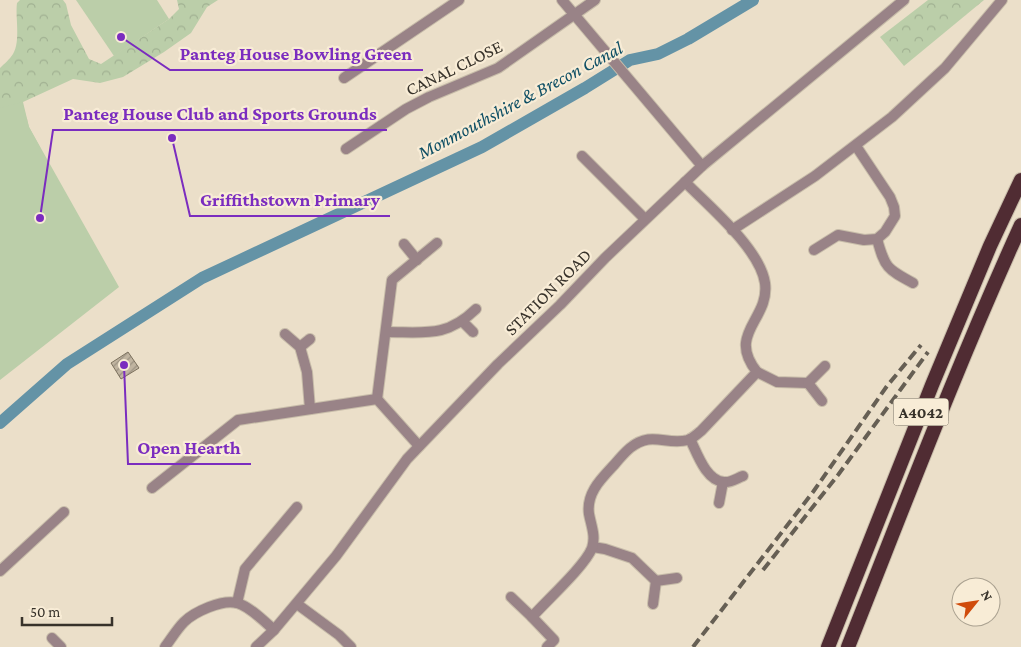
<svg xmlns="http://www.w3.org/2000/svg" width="1021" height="647" font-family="'Crimson Pro',serif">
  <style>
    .forest { fill: url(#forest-crowns) }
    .park { fill: #bbcea9 }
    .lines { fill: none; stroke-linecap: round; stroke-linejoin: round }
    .canal { stroke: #6493a6; stroke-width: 12 }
    .building { fill: url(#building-hatch); stroke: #7b705d }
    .minor-casing { stroke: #c7bca9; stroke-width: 12 }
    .tertiary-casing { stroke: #c7bca9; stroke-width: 12 }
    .trunk-casing { stroke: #c7bca9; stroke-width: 16 }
    .minor { stroke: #998387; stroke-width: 10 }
    .tertiary { stroke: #998387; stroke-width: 10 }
    .trunk { stroke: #502c33; stroke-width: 14 }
    .rail { stroke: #665f54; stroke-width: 4; stroke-dasharray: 10 5; stroke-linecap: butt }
    .labels { text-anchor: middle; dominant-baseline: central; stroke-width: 4.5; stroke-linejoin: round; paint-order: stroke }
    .shield { fill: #f8ecd6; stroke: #716a5e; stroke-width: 1 }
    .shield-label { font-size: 16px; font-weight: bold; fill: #37322a }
    .street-label { font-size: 18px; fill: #37322a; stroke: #f8ecd6 }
    .water-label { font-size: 19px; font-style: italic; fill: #0d4e64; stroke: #f8ecd6 }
    .leader { fill: none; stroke: #7b2cbf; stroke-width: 2 }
    .callout-dot { fill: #7b2cbf; stroke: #f8ecd6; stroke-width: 2 }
    .callout-label { font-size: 19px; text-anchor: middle; font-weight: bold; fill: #7b2cbf; stroke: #f8ecd6; stroke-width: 4.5; stroke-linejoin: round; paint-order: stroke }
  </style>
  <defs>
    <pattern id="forest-crowns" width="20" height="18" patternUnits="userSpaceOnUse" patternTransform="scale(1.25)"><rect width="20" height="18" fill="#bbcea9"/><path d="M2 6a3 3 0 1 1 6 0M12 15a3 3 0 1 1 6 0" fill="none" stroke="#a1b192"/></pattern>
    <pattern id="building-hatch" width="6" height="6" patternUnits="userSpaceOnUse" patternTransform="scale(1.25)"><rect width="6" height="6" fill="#c0b4a0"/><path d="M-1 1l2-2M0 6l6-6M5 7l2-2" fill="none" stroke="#9d9383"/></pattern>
  </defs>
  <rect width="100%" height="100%" fill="#ebdfc9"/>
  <!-- forest -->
  <g class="forest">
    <path d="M20,0H63L66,4L71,25L89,59L101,64L169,19L179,9L177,0H218L207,7L191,33L164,52L123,77L100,83L73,79L23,102L29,127L41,149L0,135V68C4,64 10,59 13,54C21,41 15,17 17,3Z"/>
    <polygon points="928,0 984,0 904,66 880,37"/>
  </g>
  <!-- park -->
  <g class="park">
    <polygon points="76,0 157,0 169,19 114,56"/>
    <polygon points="22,102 29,127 119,287 0,380 0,108"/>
  </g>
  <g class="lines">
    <!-- canal -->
    <polyline class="canal" points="0,423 67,364 202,278 482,147 585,88 630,60 658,54 688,39 753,0"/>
  </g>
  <!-- building -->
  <polygon class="building" points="128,352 139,368 121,379 111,363"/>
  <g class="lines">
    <defs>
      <g id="minor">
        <polyline points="344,78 459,0"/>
        <polyline points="346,149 406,109 429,97 498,68 595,0"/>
        <polyline points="582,156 645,219"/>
        <polyline points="732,230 815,176 892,117 945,68 1002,0"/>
        <path d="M877,239C885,268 887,269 913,283"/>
        <polyline points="404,244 417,260"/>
        <polyline points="814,250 838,235 864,240 877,239 885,232 895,216 894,207 890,197 856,146"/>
        <polyline points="463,322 473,332"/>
        <path d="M386,332C425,332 446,338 476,309"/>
        <polyline points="285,334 300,347 307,372 310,409"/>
        <polyline points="300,347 310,339"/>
        <polyline points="757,372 777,382 808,383 825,366"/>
        <polyline points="808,383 822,401"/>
        <polyline points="377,399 392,280 437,243"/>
        <path d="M690,439C697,453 706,481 724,482C731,483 737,478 743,476"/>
        <polyline points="152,488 238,420 377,399 419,446"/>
        <polyline points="719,503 723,482"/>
        <polyline points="593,547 605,549 632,558 656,581"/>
        <polyline points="0,571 64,512"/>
        <polyline points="511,597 532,617"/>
        <polyline points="237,603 245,569 297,507"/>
        <polyline points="297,604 339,635 351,647"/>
        <polyline points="653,604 656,581 677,578"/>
        <polyline points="52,638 61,647"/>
        <path d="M165,647C171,639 177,629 184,622C194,612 222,599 237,603C249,606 265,622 274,630"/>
        <path d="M547,647L554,640L532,617C546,601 585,566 592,548C596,536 591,525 589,514C586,493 601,479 614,465C619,459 624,453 630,448C652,430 666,446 688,440C693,438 697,434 701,431L757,372C726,333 770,320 765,283C760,249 709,206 685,182"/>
      </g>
      <g id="tertiary">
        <polyline points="562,0 702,166"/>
        <polyline points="256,647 274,630 336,556 407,459 498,364 560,305 605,258 702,166 904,0"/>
      </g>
      <g id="trunk">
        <polyline points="828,647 932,385 990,246 1021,180"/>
        <path d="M848,647C904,506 958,363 1021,225"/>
      </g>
    </defs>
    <!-- minor casing -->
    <use href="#minor" class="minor-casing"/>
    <!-- tertiary casing -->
    <use href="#tertiary" class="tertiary-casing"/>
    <!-- trunk casing -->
    <use href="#trunk" class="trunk-casing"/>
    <!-- minor -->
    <use href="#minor" class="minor"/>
    <!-- tertiary -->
    <use href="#tertiary" class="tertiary"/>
    <!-- trunk -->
    <use href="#trunk" class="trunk"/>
    <!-- rail -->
    <g class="rail">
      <polyline points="763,570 838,475 928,352"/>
      <polyline points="693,647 813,492 887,386 921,345"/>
    </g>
  </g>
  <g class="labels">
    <!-- shield labels -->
    <rect class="shield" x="893.5" y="398.5" width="55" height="27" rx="4"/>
    <g class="shield-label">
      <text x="921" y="412">A4042</text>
    </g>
    <!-- street labels -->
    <g class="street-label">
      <text transform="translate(454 68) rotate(-26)">CANAL CLOSE</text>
      <text transform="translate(548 292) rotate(-45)">STATION ROAD</text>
    </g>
    <!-- water labels -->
    <g class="water-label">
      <text transform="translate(520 100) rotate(-28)">Monmouthshire &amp; Brecon Canal</text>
    </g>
  </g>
  <!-- callouts -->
  <path class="leader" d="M121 37L170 70H423M40 218L53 130H387M172 138L190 216H390M124 365L128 464H251"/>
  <g class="callout-dot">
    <circle cx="121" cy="37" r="5"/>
    <circle cx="40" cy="218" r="5"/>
    <circle cx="172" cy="138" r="5"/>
    <circle cx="124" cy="365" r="5"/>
  </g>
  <g class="callout-label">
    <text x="296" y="60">Panteg House Bowling Green</text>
    <text x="220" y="120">Panteg House Club and Sports Grounds</text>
    <text x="290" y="206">Griffithstown Primary</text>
    <text x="189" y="454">Open Hearth</text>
  </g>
  <!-- north arrow -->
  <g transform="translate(976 602) rotate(60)"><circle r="24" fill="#f8ecd6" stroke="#aba291"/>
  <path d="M0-4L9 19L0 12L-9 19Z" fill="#d04b0b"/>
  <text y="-8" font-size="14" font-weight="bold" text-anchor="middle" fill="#37322a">N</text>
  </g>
  <!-- scale -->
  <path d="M22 617v8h90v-8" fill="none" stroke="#37322a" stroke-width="2.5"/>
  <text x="30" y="617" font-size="15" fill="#37322a" stroke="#f8ecd6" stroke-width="4" paint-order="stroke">50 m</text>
</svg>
